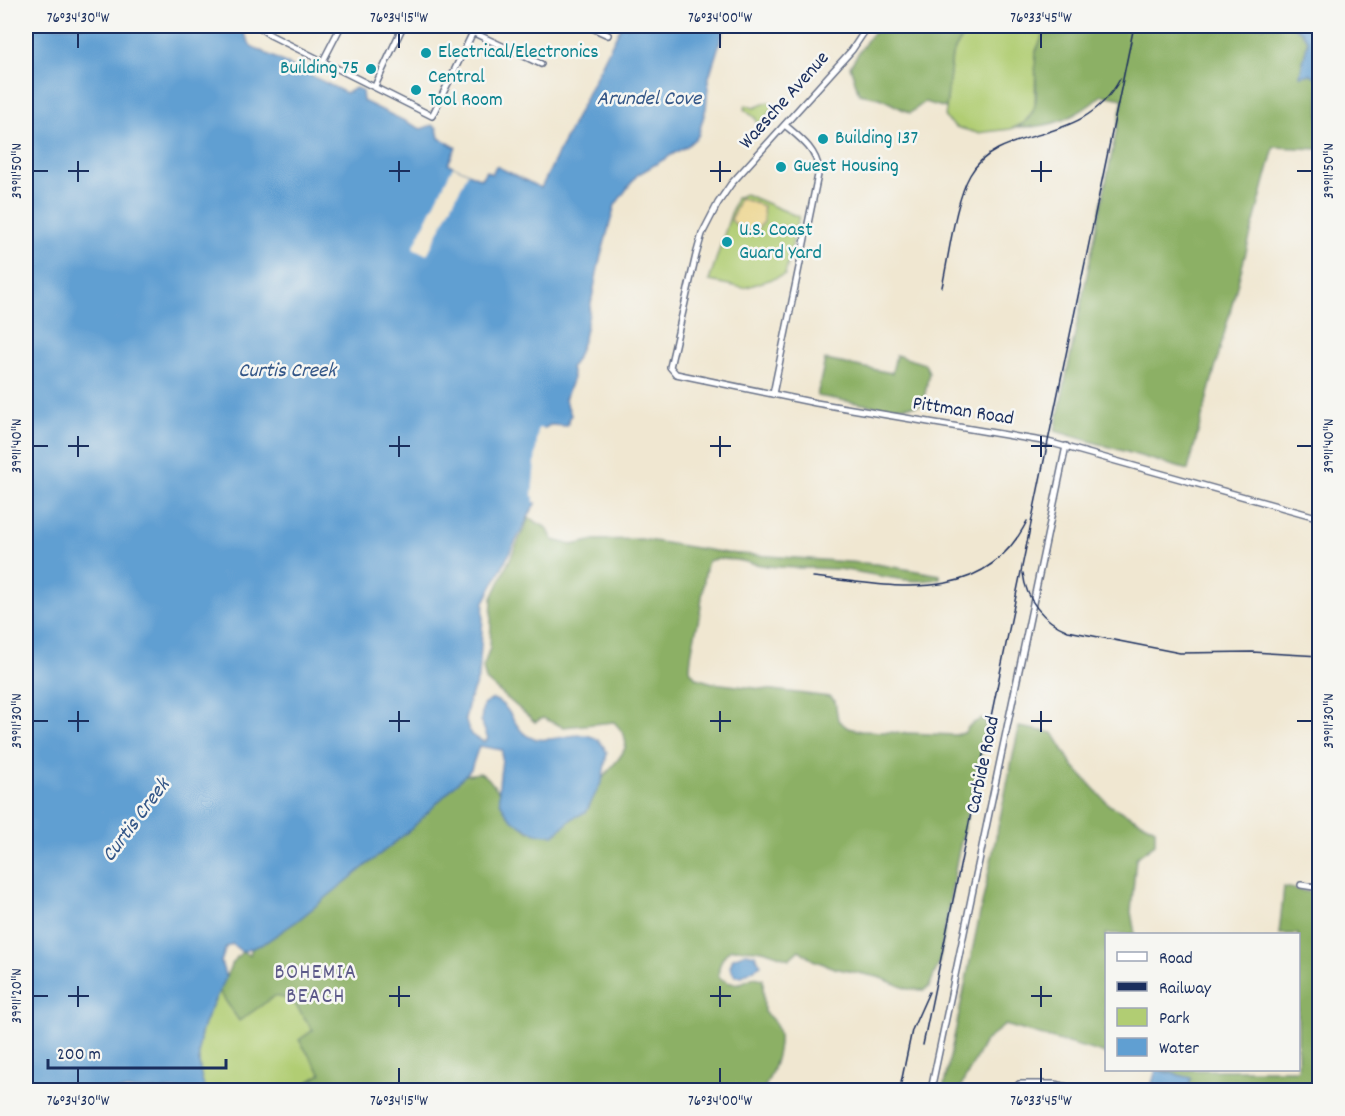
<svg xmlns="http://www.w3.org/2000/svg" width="1345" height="1116" font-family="Dekko,sans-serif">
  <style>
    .green { fill: #b1cd73; stroke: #667e68; stroke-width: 1.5 }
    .forest { fill: #8cb065; stroke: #547062; stroke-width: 1.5 }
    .sand { fill: #eeda9e; stroke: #84847e; stroke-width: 1.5 }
    .water { fill: #609fd2; stroke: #3e6798; stroke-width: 1.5 }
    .pier { fill: #f0e7d1 }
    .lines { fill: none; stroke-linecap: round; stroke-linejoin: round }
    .minor-casing { stroke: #666f86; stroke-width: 8 }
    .minor { stroke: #fff; stroke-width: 5 }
    .rail { stroke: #1b2f5e; stroke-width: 1.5 }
    .ticks { fill: none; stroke: #1b2f5e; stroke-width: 2 }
    .culture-dot { fill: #0f9aa8; stroke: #f6f6f2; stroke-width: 2 }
    .labels { text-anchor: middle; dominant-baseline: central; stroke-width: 5; stroke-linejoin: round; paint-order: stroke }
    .culture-label { font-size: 20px; fill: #0d838f; stroke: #f6f6f2; text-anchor: start }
    .street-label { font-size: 20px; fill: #1b2f5e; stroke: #f6f6f2 }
    .water-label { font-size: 21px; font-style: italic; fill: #335687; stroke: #f6f6f2 }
    .neighbourhood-label { font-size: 21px; letter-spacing: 1.5px; fill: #5d5a8a; stroke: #f6f6f2 }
    .neatline { fill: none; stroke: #1b2f5e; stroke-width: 2 }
    .ticks-label { font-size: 15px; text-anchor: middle; fill: #1b2f5e }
  </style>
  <rect width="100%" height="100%" fill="#f6f6f2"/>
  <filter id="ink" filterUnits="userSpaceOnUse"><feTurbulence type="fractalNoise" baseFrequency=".0167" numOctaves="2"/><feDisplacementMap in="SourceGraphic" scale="12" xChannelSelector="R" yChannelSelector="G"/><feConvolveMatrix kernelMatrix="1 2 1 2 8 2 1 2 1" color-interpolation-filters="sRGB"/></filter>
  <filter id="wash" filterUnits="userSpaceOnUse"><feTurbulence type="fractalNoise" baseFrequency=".008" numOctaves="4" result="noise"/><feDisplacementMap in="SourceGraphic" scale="24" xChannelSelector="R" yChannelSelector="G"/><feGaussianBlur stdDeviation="1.35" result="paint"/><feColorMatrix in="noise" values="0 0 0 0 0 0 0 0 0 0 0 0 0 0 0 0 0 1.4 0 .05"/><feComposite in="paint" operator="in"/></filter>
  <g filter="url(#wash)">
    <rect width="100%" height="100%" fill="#f0e7d1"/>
    <!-- green -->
    <g class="green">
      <polygon points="964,26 1049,26 1036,51 1035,108 1024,123 1011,129 977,133 956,127 945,118 952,55 965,32"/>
      <polygon points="768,102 775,105 776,108 771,111 760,125 757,124 756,119 744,109 746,105 754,108"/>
      <polygon points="745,194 799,217 785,275 744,288 709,281 736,198"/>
      <path d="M226,978L613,1090H205C189,1041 205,1020 226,978Z"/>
    </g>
    <!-- forest -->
    <g class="forest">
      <polygon points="883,26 964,26 965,32 952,55 946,108 925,102 910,113 880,98 859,94 850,66 870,36"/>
      <path d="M1049,26H1292L1302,32L1308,41L1300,75L1311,74L1319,79V149L1274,147L1188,470L1055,431L1123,99L1102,95C1076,118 1052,128 1018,127C1047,111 1032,78 1036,52C1038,43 1045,33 1049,26Z"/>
      <polygon points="896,355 925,364 929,372 923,405 885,408 817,396 825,360 892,373"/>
      <path d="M529,518L547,528L553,540L572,545L595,540L641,539L727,553L876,564L940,575V578C912,587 866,571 836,569C813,567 790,569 767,566C751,564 724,555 708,561C702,580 703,599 699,618C695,636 690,652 690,670L696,678L713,683L830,697L835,701L838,720L848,728L861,731L955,735L964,733L970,725L981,719L986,723L982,751L957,859L939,963L929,987L924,990L908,989L878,977L834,968L813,960L799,950L789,959L763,950L731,949C723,955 717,966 719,977C731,987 741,984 754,977L763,979L764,1012C770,1017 776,1022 778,1030C783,1047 771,1077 763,1090H295L321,1074L299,1040L313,1030L292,1000L275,996L239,1021L219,991C227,977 229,964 242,952L250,955L252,947L263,944L297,921L410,830L465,775L480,773L488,778L499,792L500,802L513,819L529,832L586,812C593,800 598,784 606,774C620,755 638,746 614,722L563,727L543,718L535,722L486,680L483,668L490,647L492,598Z"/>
      <polygon points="1019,727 1053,733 1073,766 1109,805 1155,829 1155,844 1136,858 1131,912 1135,934 1106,934 1106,1054 1005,1025 985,1041 959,1090 943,1090"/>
      <polygon points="1284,887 1319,894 1319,1090 1188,1090 1191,1078 1161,1070 1298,1070 1298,934 1279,934"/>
    </g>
    <!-- sand -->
    <polygon class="sand" points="740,198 763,206 764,222 756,230 743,231 731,220"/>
    <!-- water -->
    <g class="water">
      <path d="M26,26H240L251,46L346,93L356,88L362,91L363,101L421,129L432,125L437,128L439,138L456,147L448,164L481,179L486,171L492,174L496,166L541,188L621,26H725L709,77L706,108L698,136L687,146L637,175L615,205L599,263L584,338L576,360L571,367L573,378L565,399L571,415L567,426L550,425L543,429L536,502L484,602L479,676L469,701L465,719L471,735L484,742L488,739L481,721L483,705L493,699C515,707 513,735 536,739C562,743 593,720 607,753L602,781L586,812L573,818L554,835C531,836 500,819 499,793C498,778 503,765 502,750L479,746L471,769L410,830L297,921L263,944L242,952L232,944L226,947L221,962L226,978C205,1020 189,1041 205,1090H26V719L28,713L26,704Z"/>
      <polygon points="1292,26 1319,26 1319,79 1311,74 1300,76 1308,41 1302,32"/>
      <polygon points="746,953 755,955 761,965 742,976 735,976 730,967 733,958"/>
      <polygon points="1156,1070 1191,1078 1188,1090 1150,1090"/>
    </g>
    <!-- pier -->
    <g class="pier">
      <polygon points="453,166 468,173 427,255 413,248"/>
      <polygon points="538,428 547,429 539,502 534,502 534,497 532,496"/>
    </g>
  </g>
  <g filter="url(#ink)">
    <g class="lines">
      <defs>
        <g id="minor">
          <polyline points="257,26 270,35 432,116 476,26"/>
          <polyline points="459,26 541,64"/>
          <polyline points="588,26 608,35"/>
          <polyline points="868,26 852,50 731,184 718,203 702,234 696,255 670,367 676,374 816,403 1048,442 1320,518"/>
          <polyline points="323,61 341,26"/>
          <polyline points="375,86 403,26"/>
          <path d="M773,394L819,170C816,149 800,138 785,125"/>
          <polyline points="1301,885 1320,888"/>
          <polyline points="931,1090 1066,446"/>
          <polyline points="1013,1090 1019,1084 1054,1084 1081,1090"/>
        </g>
      </defs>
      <!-- minor casing -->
      <use href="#minor" class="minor-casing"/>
      <!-- minor -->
      <use href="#minor" class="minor"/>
      <!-- rail -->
      <g class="rail">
        <path d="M942,287C949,256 955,201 970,175C1000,122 1082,150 1120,79"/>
        <path d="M1023,573C1026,600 1043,621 1068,631L1180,653L1252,652L1320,656"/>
        <path d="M813,577C891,585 983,609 1027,521"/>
        <polyline points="923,1045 1134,26"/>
        <polyline points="901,1083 912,1030 929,992"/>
      </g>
    </g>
  </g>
  <!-- ticks -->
  <path class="ticks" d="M78,33V48M399,33V48M720,33V48M1041,33V48M78,161V182M399,161V182M720,161V182M1041,161V182M33,171H48M68,171H89M389,171H410M710,171H731M1031,171H1052M1297,171H1312M78,436V457M399,436V457M720,436V457M1041,436V457M33,446H48M68,446H89M389,446H410M710,446H731M1031,446H1052M1297,446H1312M78,711V732M399,711V732M720,711V732M1041,711V732M33,721H48M68,721H89M389,721H410M710,721H731M1031,721H1052M1297,721H1312M78,986V1007M399,986V1007M720,986V1007M1041,986V1007M33,996H48M68,996H89M389,996H410M710,996H731M1031,996H1052M78,1068V1083M399,1068V1083M720,1068V1083M1041,1068V1083"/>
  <!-- markers -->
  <g class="culture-dot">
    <circle cx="426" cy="53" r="6"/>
    <circle cx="371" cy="69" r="6"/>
    <circle cx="416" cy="90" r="6"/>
    <circle cx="823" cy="139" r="6"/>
    <circle cx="781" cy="167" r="6"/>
    <circle cx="727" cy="242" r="6"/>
  </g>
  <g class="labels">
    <!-- culture labels -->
    <g class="culture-label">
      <text x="438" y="53">Electrical/Electronics</text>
      <text x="359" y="69" text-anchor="end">Building 75</text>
      <text x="428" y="78">Central<tspan x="428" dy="23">Tool Room</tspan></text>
      <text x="835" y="139">Building 137</text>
      <text x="793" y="167">Guest Housing</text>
      <text x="739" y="231">U.S. Coast<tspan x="739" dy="23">Guard Yard</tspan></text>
    </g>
    <!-- street labels -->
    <g class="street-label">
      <text transform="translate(785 101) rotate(-48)">Waesche Avenue</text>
      <text transform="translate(963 412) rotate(9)">Pittman Road</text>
      <text transform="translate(984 765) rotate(-78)">Carbide Road</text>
    </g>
    <!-- water labels -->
    <g class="water-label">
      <text x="649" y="100">Arundel Cove</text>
      <text x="287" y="372">Curtis Creek</text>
      <text transform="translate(137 821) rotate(-53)">Curtis Creek</text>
    </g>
    <!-- neighbourhood labels -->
    <g class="neighbourhood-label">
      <text x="316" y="974">BOHEMIA<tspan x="316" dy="24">BEACH</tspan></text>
    </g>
  </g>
  <!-- margin -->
  <rect width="1345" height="1116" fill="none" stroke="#f6f6f2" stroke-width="66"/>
  <!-- legend -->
  <rect x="1105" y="933" width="195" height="138" fill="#f6f6f2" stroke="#9ea6b7" stroke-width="1.5"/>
  <rect x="1117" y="952" width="30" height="9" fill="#ffffff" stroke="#9ea6b7" stroke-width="1.5"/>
  <text x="1159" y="963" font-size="18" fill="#1b2f5e">Road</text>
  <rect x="1117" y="982" width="30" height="9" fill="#1b2f5e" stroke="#9ea6b7" stroke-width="1.5"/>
  <text x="1159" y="993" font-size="18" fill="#1b2f5e">Railway</text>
  <rect x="1117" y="1008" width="30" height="18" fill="#b1cd73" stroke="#9ea6b7" stroke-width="1.5"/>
  <text x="1159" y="1023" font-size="18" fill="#1b2f5e">Park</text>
  <rect x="1117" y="1038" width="30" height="18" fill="#609fd2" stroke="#9ea6b7" stroke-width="1.5"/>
  <text x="1159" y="1053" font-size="18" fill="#1b2f5e">Water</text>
  <!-- scale -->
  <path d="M48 1059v9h178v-9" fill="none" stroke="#1b2f5e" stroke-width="3"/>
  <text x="57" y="1059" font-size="18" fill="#1b2f5e" stroke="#f6f6f2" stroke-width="4.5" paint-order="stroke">200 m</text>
  <rect x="33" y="33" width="1279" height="1050" class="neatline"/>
  <g class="ticks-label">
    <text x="78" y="22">76°34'30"W</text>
    <text x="399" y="22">76°34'15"W</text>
    <text x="720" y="22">76°34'00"W</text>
    <text x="1041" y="22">76°33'45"W</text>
    <text transform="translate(16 171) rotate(-90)" y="5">39°11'50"N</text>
    <text transform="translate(1328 171) rotate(-90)" y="5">39°11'50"N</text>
    <text transform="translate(16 446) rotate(-90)" y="5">39°11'40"N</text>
    <text transform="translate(1328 446) rotate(-90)" y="5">39°11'40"N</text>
    <text transform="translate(16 721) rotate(-90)" y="5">39°11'30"N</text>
    <text transform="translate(1328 721) rotate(-90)" y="5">39°11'30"N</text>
    <text transform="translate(16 996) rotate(-90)" y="5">39°11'20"N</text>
    <text x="78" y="1105">76°34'30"W</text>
    <text x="399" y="1105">76°34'15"W</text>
    <text x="720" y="1105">76°34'00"W</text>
    <text x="1041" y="1105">76°33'45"W</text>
  </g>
</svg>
